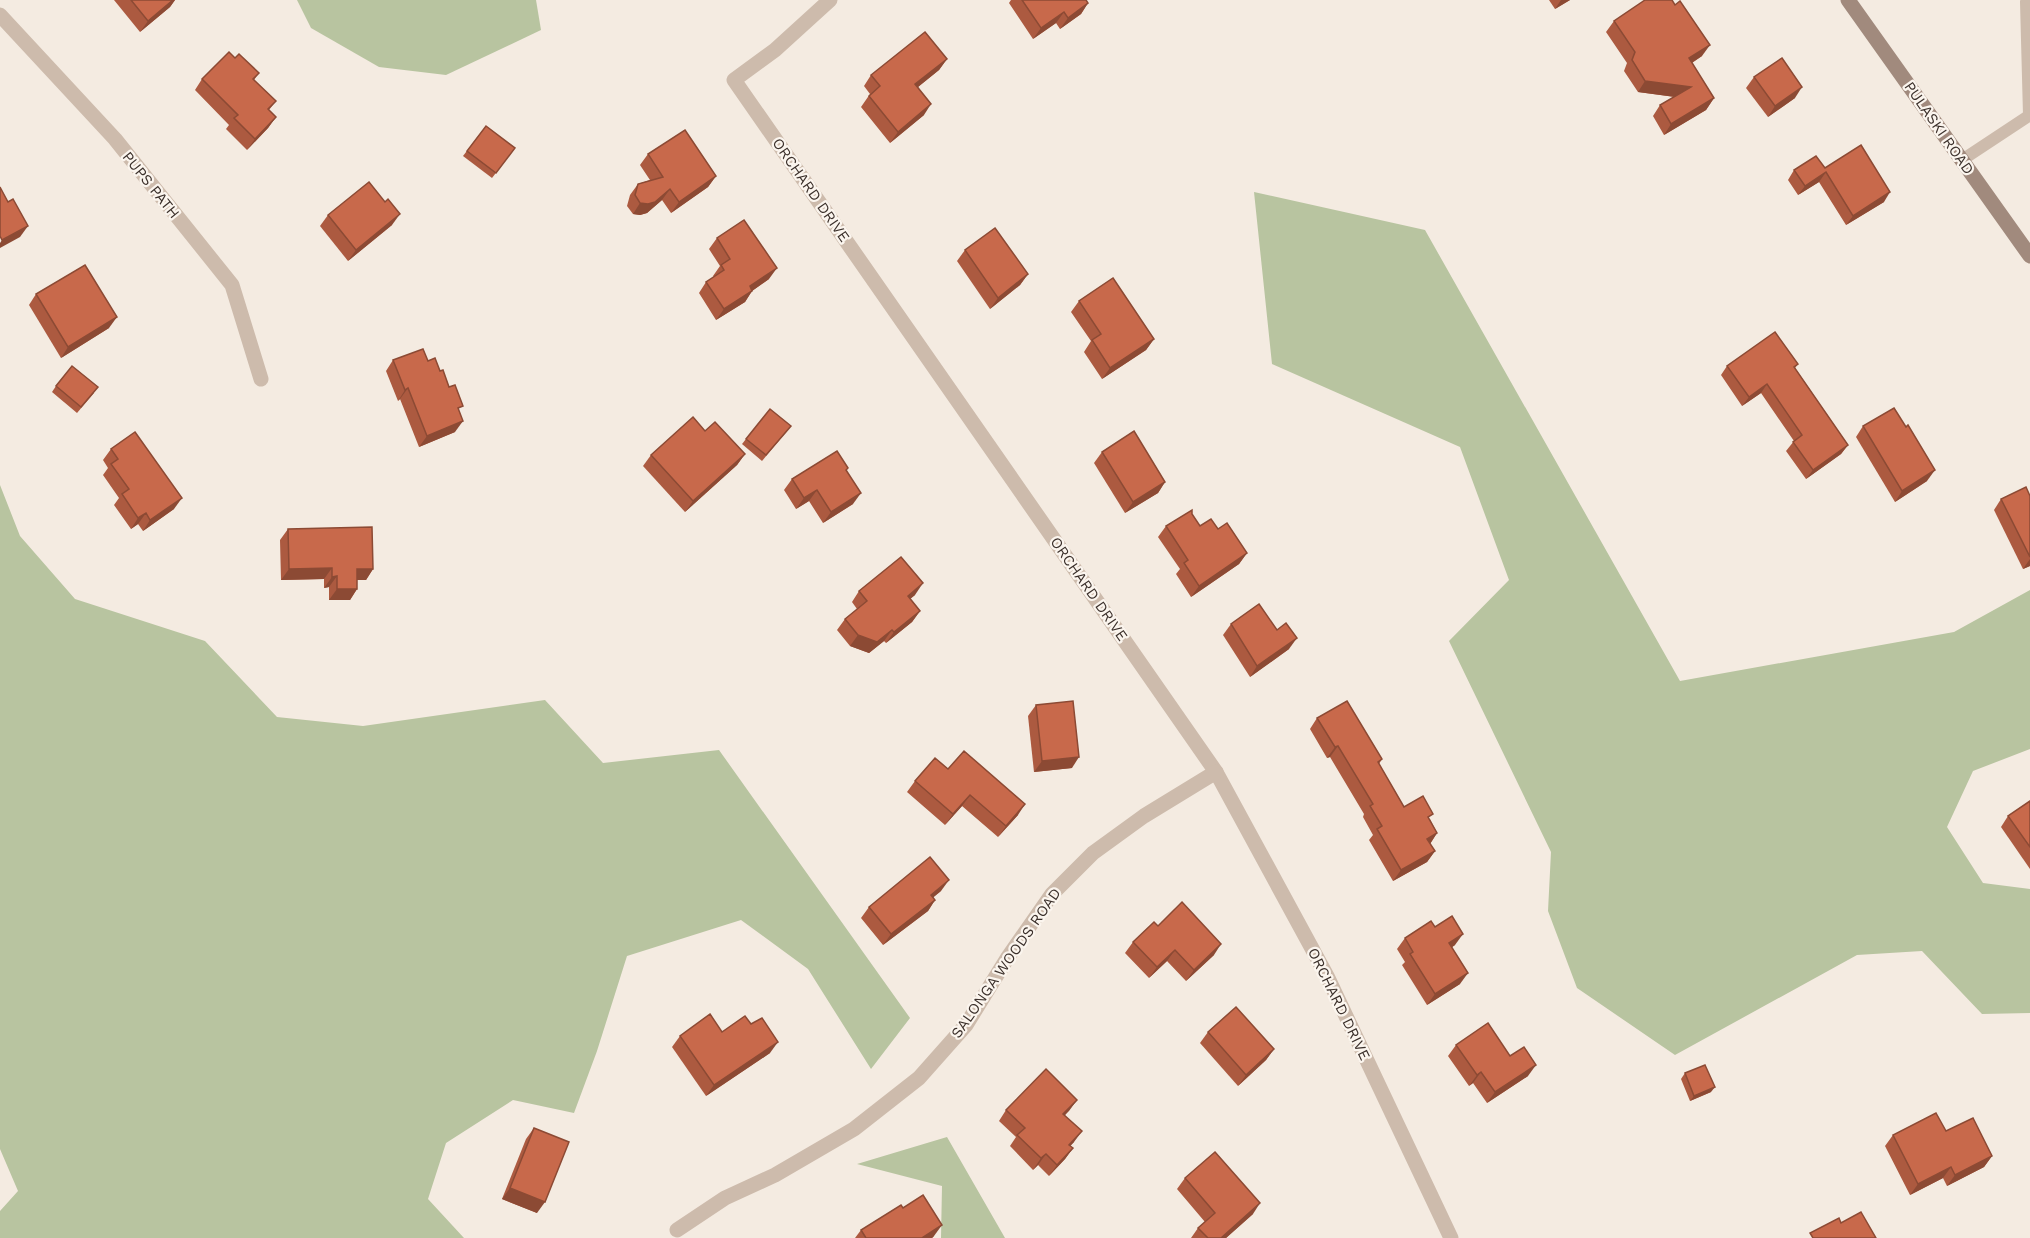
<svg xmlns="http://www.w3.org/2000/svg" width="2030" height="1238" font-family="'Work Sans',sans-serif">
  <style>
    .green { fill: #b8c4a0 }
    .lines { fill: none; stroke-linecap: round; stroke-linejoin: round }
    .lane { stroke: #cdbbac; stroke-width: 12 }
    .street { stroke: #cdbbac; stroke-width: 15 }
    .secondary { stroke: #a18a7d; stroke-width: 15 }
    .wall { fill: #ac5a40 }
    .shaded-wall { fill: #8c4a34 }
    .building { fill: #c8694b; stroke: #8c4a34; stroke-width: 1.5 }
    .labels { text-anchor: middle; dominant-baseline: central; stroke-width: 4.5; stroke-linejoin: round; paint-order: stroke }
    .street-label { font-size: 15px; fill: #3b302b; stroke: #fbf5ee }
  </style>
  <rect width="100%" height="100%" fill="#f4ebe1"/>
  <!-- green -->
  <g class="green">
    <polygon points="297,0 536,0 541,30 446,75 379,67 311,28"/>
    <polygon points="1254,192 1425,230 1680,681 1954,632 2030,590 2030,749 1973,771 1947,827 1983,883 2030,889 2030,1013 1982,1014 1922,951 1857,955 1675,1055 1577,988 1548,911 1551,852 1449,641 1509,580 1460,447 1272,364"/>
    <polygon points="0,485 20,536 75,599 205,641 277,717 363,726 545,700 603,763 719,750 910,1018 871,1069 808,969 741,920 627,956 597,1051 574,1113 513,1100 446,1143 428,1199 464,1238 0,1238 0,1211 18,1191 0,1149"/>
    <polygon points="947,1137 1005,1238 941,1238 942,1186 857,1164"/>
  </g>
  <g class="lines">
    <!-- lane -->
    <g class="lane">
      <polyline points="2028,0 2026,2 2029,115"/>
      <polyline points="1962,160 2030,115"/>
    </g>
    <!-- street -->
    <g class="street">
      <polyline points="830,0 775,50 734,80 1216,772 1327,976 1451,1238"/>
      <polyline points="0,15 115,139 232,285 261,379"/>
      <polyline points="677,1230 725,1198 775,1175 854,1129 919,1078 966,1025 1008,957 1052,894 1093,853 1144,816 1216,772"/>
    </g>
    <!-- secondary -->
    <polyline class="secondary" points="1848,0 2030,256"/>
  </g>
  <!-- wall -->
  <g class="wall">
    <polygon points="114,0 175,0 170,7 140,32"/>
    <polygon points="1011,0 1086,0 1088,3 1081,14 1060,29 1056,23 1033,39 1009,3"/>
    <polygon points="1549,0 1570,0 1555,9"/>
    <polygon points="1614,21 1702,56 1692,63 1714,98 1706,110 1664,135 1653,116 1660,105 1675,97 1638,92 1624,71 1627,63 1606,32"/>
    <polygon points="235,58 259,73 254,80 276,101 269,110 276,117 268,128 247,150 226,129 229,125 195,90 202,79"/>
    <polygon points="947,59 939,70 918,87 924,115 890,143 861,107 870,94 864,86 871,75"/>
    <polygon points="1754,77 1795,98 1768,117 1746,88"/>
    <polygon points="486,126 515,148 492,178 463,156"/>
    <polygon points="648,154 716,176 708,187 671,213 662,200 647,213 640,215 633,214 627,206 630,195 638,184 650,180 640,165"/>
    <polygon points="1825,168 1884,202 1846,225 1819,182 1798,195 1788,180 1794,170"/>
    <polygon points="328,215 392,225 348,261 320,226"/>
    <polygon points="717,238 769,279 752,291 745,302 716,320 699,293 706,282 714,277 713,276 720,266 709,249"/>
    <polygon points="965,250 1028,274 1020,285 990,309 957,261"/>
    <polygon points="36,294 109,328 61,358 29,305"/>
    <polygon points="1079,301 1154,339 1146,350 1102,379 1084,352 1091,341 1071,312"/>
    <polygon points="393,360 428,361 440,371 455,432 419,447 400,399 398,401 386,371"/>
    <polygon points="1798,364 1795,368 1848,445 1841,454 1806,479 1786,451 1794,441 1761,393 1742,406 1721,375 1727,366"/>
    <polygon points="56,386 94,393 77,413 52,392"/>
    <polygon points="1863,426 1906,427 1927,481 1895,502 1856,437"/>
    <polygon points="705,431 745,454 737,465 685,512 643,466 651,455"/>
    <polygon points="787,431 762,461 742,444 746,439"/>
    <polygon points="111,449 174,509 143,531 138,524 131,529 114,505 119,498 103,475 108,468 103,460"/>
    <polygon points="1102,452 1165,482 1158,493 1125,513 1094,463"/>
    <polygon points="848,468 846,471 853,504 823,523 809,501 796,509 784,490 792,479"/>
    <polygon points="2030,496 2030,566 2023,569 1994,510 2001,499"/>
    <polygon points="1192,514 1200,526 1218,529 1247,553 1239,564 1191,597 1176,574 1180,569 1158,537 1166,526"/>
    <polygon points="288,529 373,569 366,580 357,580 357,589 350,600 329,600 329,587 324,588 324,579 281,580 280,540"/>
    <polygon points="859,591 915,595 910,599 920,611 912,622 886,643 884,641 869,653 850,646 837,630 845,619 857,609 852,602"/>
    <polygon points="1231,624 1289,649 1250,677 1223,635"/>
    <polygon points="1036,705 1072,768 1034,772 1028,716"/>
    <polygon points="1317,718 1382,759 1379,764 1404,807 1430,819 1437,833 1430,844 1435,851 1427,862 1393,881 1369,840 1373,835 1363,817 1364,814 1330,757 1327,758 1310,729"/>
    <polygon points="948,769 1018,815 998,837 962,806 945,825 907,792 915,781"/>
    <polygon points="2030,801 2030,869 2001,827 2008,816"/>
    <polygon points="941,891 933,897 935,900 928,911 883,945 861,918 869,907"/>
    <polygon points="1158,926 1214,955 1186,981 1167,961 1149,978 1125,953 1133,942"/>
    <polygon points="1435,927 1455,945 1452,947 1460,984 1427,1005 1402,965 1405,962 1397,949 1405,938"/>
    <polygon points="722,1032 770,1053 706,1096 672,1047 680,1036"/>
    <polygon points="1208,1032 1274,1049 1266,1060 1238,1086 1200,1043"/>
    <polygon points="1456,1045 1510,1056 1528,1076 1487,1103 1473,1083 1469,1086 1448,1056"/>
    <polygon points="1685,1073 1711,1092 1690,1101 1681,1079"/>
    <polygon points="1077,1100 1065,1115 1074,1142 1070,1146 1073,1148 1065,1159 1049,1176 1038,1165 1033,1170 1010,1146 1016,1137 999,1121 1006,1110"/>
    <polygon points="534,1128 537,1213 502,1199 526,1139"/>
    <polygon points="1946,1131 1992,1156 1984,1167 1947,1186 1943,1178 1910,1195 1885,1146 1893,1135"/>
    <polygon points="1185,1178 1253,1214 1226,1238 1191,1238 1198,1228 1205,1222 1177,1189"/>
    <polygon points="903,1208 934,1236 932,1238 855,1238 861,1230"/>
  </g>
  <!-- shaded-wall -->
  <g class="shaded-wall">
    <polygon points="173,0 175,0 170,7 140,32 148,21"/>
    <polygon points="1561,0 1570,0 1555,9"/>
    <polygon points="1088,3 1081,14 1060,29 1068,18"/>
    <polygon points="1064,12 1056,23 1033,39 1041,28"/>
    <polygon points="1710,45 1702,56 1682,69 1689,58"/>
    <polygon points="947,59 939,70 908,95 915,84"/>
    <polygon points="1645,81 1691,87 1683,98 1638,92"/>
    <polygon points="1802,87 1795,98 1768,117 1775,106"/>
    <polygon points="1714,98 1706,110 1664,135 1671,124"/>
    <polygon points="931,104 924,115 890,143 898,132"/>
    <polygon points="276,117 268,128 247,150 255,139"/>
    <polygon points="1826,172 1819,182 1798,195 1805,186"/>
    <polygon points="716,176 708,187 671,213 679,202"/>
    <polygon points="670,189 662,200 647,213 640,215 633,214 640,203"/>
    <polygon points="1890,192 1884,202 1846,225 1853,216"/>
    <polygon points="400,214 392,225 348,261 356,250"/>
    <polygon points="28,226 20,237 0,248 0,243 2,240"/>
    <polygon points="777,268 769,279 752,291 745,302 716,320 724,309 750,286"/>
    <polygon points="1028,274 1020,285 990,309 998,298"/>
    <polygon points="117,317 109,328 61,358 68,347"/>
    <polygon points="1154,339 1146,350 1102,379 1110,368"/>
    <polygon points="1767,384 1761,393 1742,406 1749,397"/>
    <polygon points="408,388 400,399 398,401 405,390"/>
    <polygon points="463,421 455,432 419,447 427,436"/>
    <polygon points="1848,445 1841,454 1806,479 1813,470"/>
    <polygon points="745,454 737,465 685,512 693,501"/>
    <polygon points="1935,470 1927,481 1895,502 1902,491"/>
    <polygon points="1165,482 1158,493 1125,513 1133,502"/>
    <polygon points="817,490 809,501 796,509 804,498"/>
    <polygon points="861,493 853,504 823,523 831,512"/>
    <polygon points="182,498 174,509 143,531 150,520"/>
    <polygon points="146,513 138,524 131,529 138,518"/>
    <polygon points="1247,553 1239,564 1191,597 1199,586"/>
    <polygon points="2030,559 2030,566 2023,569"/>
    <polygon points="332,568 324,579 281,580 289,569"/>
    <polygon points="357,569 373,569 366,580 349,580"/>
    <polygon points="337,576 329,587 324,588 332,577"/>
    <polygon points="923,583 915,595 900,607 908,596"/>
    <polygon points="337,589 357,589 350,600 329,600"/>
    <polygon points="920,611 912,622 886,643 894,632"/>
    <polygon points="892,630 884,641 869,653 850,646 858,635"/>
    <polygon points="1297,638 1289,649 1250,677 1257,666"/>
    <polygon points="1338,746 1330,757 1327,758 1335,747"/>
    <polygon points="1079,757 1072,768 1034,772 1042,761"/>
    <polygon points="970,795 962,806 945,825 953,814"/>
    <polygon points="1025,804 1018,815 998,837 1006,826"/>
    <polygon points="1437,833 1430,844 1427,839"/>
    <polygon points="1435,851 1427,862 1393,881 1401,870"/>
    <polygon points="949,880 941,891 923,906 931,895"/>
    <polygon points="935,900 928,911 883,945 891,934"/>
    <polygon points="1463,934 1455,945 1442,954 1449,943"/>
    <polygon points="1221,944 1214,955 1186,981 1194,970"/>
    <polygon points="1175,950 1167,961 1149,978 1157,967"/>
    <polygon points="1468,973 1460,984 1427,1005 1435,994"/>
    <polygon points="778,1042 770,1053 706,1096 714,1085"/>
    <polygon points="1274,1049 1266,1060 1238,1086 1246,1075"/>
    <polygon points="1536,1065 1528,1076 1487,1103 1495,1092"/>
    <polygon points="1481,1072 1473,1083 1469,1086 1477,1075"/>
    <polygon points="1715,1087 1711,1092 1690,1101 1694,1096"/>
    <polygon points="1077,1100 1069,1111 1055,1125 1063,1114"/>
    <polygon points="1082,1131 1074,1142 1061,1156 1069,1145"/>
    <polygon points="1073,1148 1065,1159 1049,1176 1057,1165"/>
    <polygon points="1046,1154 1038,1165 1033,1170 1041,1158"/>
    <polygon points="1992,1156 1984,1167 1947,1186 1955,1175"/>
    <polygon points="1951,1167 1943,1178 1910,1195 1918,1184"/>
    <polygon points="510,1188 545,1202 537,1213 502,1199"/>
    <polygon points="1260,1203 1253,1214 1226,1238 1221,1238"/>
    <polygon points="942,1225 934,1236 932,1238 922,1238"/>
  </g>
  <!-- building -->
  <g class="building">
    <polygon points="131,0 173,0 148,21"/>
    <polygon points="1022,0 1086,0 1088,3 1068,18 1064,12 1041,28"/>
    <polygon points="1645,0 1672,0 1675,5 1680,1 1710,45 1689,58 1714,98 1671,124 1660,105 1691,87 1645,81 1632,60 1635,52 1614,21"/>
    <polygon points="925,32 947,59 915,84 931,104 898,132 869,96 880,86 871,75"/>
    <polygon points="229,52 235,58 239,54 259,73 253,79 276,101 268,109 276,117 255,139 234,118 238,115 202,79"/>
    <polygon points="1782,58 1802,87 1775,106 1754,77"/>
    <polygon points="486,126 515,148 496,173 467,151"/>
    <polygon points="685,130 716,176 679,202 670,189 655,202 648,204 640,203 635,195 638,184 663,177 648,154"/>
    <polygon points="1861,145 1890,192 1853,216 1826,172 1805,186 1794,170 1816,156 1825,168"/>
    <polygon points="369,182 385,202 388,199 400,214 356,250 328,215"/>
    <polygon points="0,187 8,202 13,199 28,226 2,240 0,236"/>
    <polygon points="744,220 777,268 750,286 752,291 724,309 706,282 724,270 721,265 730,259 717,238"/>
    <polygon points="995,228 1028,274 998,298 965,250"/>
    <polygon points="85,265 117,317 68,347 36,294"/>
    <polygon points="1113,278 1154,339 1110,368 1092,340 1101,334 1079,301"/>
    <polygon points="1775,332 1798,364 1794,367 1848,445 1813,470 1793,442 1802,435 1767,384 1749,397 1727,366"/>
    <polygon points="423,349 428,361 435,358 440,371 443,370 449,387 455,385 463,406 458,408 463,421 427,436 408,388 405,390 393,360"/>
    <polygon points="72,366 98,387 81,407 56,386"/>
    <polygon points="1894,408 1906,427 1908,425 1935,470 1902,491 1863,426"/>
    <polygon points="770,409 791,426 766,455 746,439"/>
    <polygon points="693,417 705,431 715,422 745,454 693,501 651,455"/>
    <polygon points="1134,431 1165,482 1133,502 1102,452"/>
    <polygon points="135,432 182,498 150,520 146,513 138,518 122,494 129,489 111,464 118,459 111,449"/>
    <polygon points="837,451 848,468 846,470 861,493 831,512 817,490 804,498 792,479"/>
    <polygon points="2026,487 2030,496 2030,557 2001,499"/>
    <polygon points="1192,510 1192,514 1200,526 1211,519 1218,529 1227,523 1247,553 1199,586 1184,563 1188,560 1166,526"/>
    <polygon points="372,527 373,569 357,569 357,589 337,589 337,576 332,577 332,568 289,569 288,529"/>
    <polygon points="901,557 923,583 908,596 920,611 894,632 892,630 877,642 858,635 845,619 867,601 859,591"/>
    <polygon points="1259,604 1277,630 1286,623 1297,638 1257,666 1231,624"/>
    <polygon points="1073,701 1079,757 1042,761 1036,705"/>
    <polygon points="1347,701 1382,759 1378,762 1404,807 1423,796 1433,814 1428,817 1437,833 1427,839 1435,851 1401,870 1377,829 1382,826 1370,806 1373,804 1338,746 1335,747 1317,718"/>
    <polygon points="964,751 1025,804 1006,826 970,795 953,814 915,781 935,758 948,769"/>
    <polygon points="2030,801 2030,847 2008,816"/>
    <polygon points="930,857 949,880 931,895 935,900 891,934 869,907"/>
    <polygon points="1182,902 1221,944 1194,970 1175,950 1157,967 1133,942 1154,922 1158,926"/>
    <polygon points="1452,916 1463,934 1449,943 1468,973 1435,994 1410,954 1413,952 1405,938 1431,921 1435,927"/>
    <polygon points="1236,1007 1274,1049 1246,1075 1208,1032"/>
    <polygon points="710,1014 722,1032 745,1016 751,1024 762,1018 778,1042 714,1085 680,1036"/>
    <polygon points="1488,1023 1510,1056 1524,1047 1536,1065 1495,1092 1481,1072 1477,1075 1456,1045"/>
    <polygon points="1705,1065 1715,1087 1694,1096 1685,1073"/>
    <polygon points="1046,1069 1077,1100 1063,1114 1082,1131 1069,1145 1073,1148 1057,1165 1046,1154 1041,1158 1017,1135 1025,1128 1006,1110"/>
    <polygon points="1936,1113 1946,1131 1973,1118 1992,1156 1955,1175 1951,1167 1918,1184 1893,1135"/>
    <polygon points="534,1128 569,1142 545,1202 510,1188"/>
    <polygon points="1215,1152 1260,1203 1221,1238 1208,1238 1198,1228 1215,1213 1185,1178"/>
    <polygon points="923,1195 942,1225 922,1238 866,1238 861,1230 901,1205 903,1208"/>
    <polygon points="1861,1212 1876,1238 1813,1238 1810,1233 1839,1218 1841,1223"/>
  </g>
  <g class="labels">
    <!-- street labels -->
    <g class="street-label">
      <text transform="translate(1939 128) rotate(55)">PULASKI ROAD</text>
      <text transform="translate(151 185) rotate(51)">PUPS PATH</text>
      <text transform="translate(811 190) rotate(55)">ORCHARD DRIVE</text>
      <text transform="translate(1089 589) rotate(55)">ORCHARD DRIVE</text>
      <text transform="translate(1006 963) rotate(-55)">SALONGA WOODS ROAD</text>
      <text transform="translate(1339 1004) rotate(64)">ORCHARD DRIVE</text>
    </g>
  </g>
</svg>
